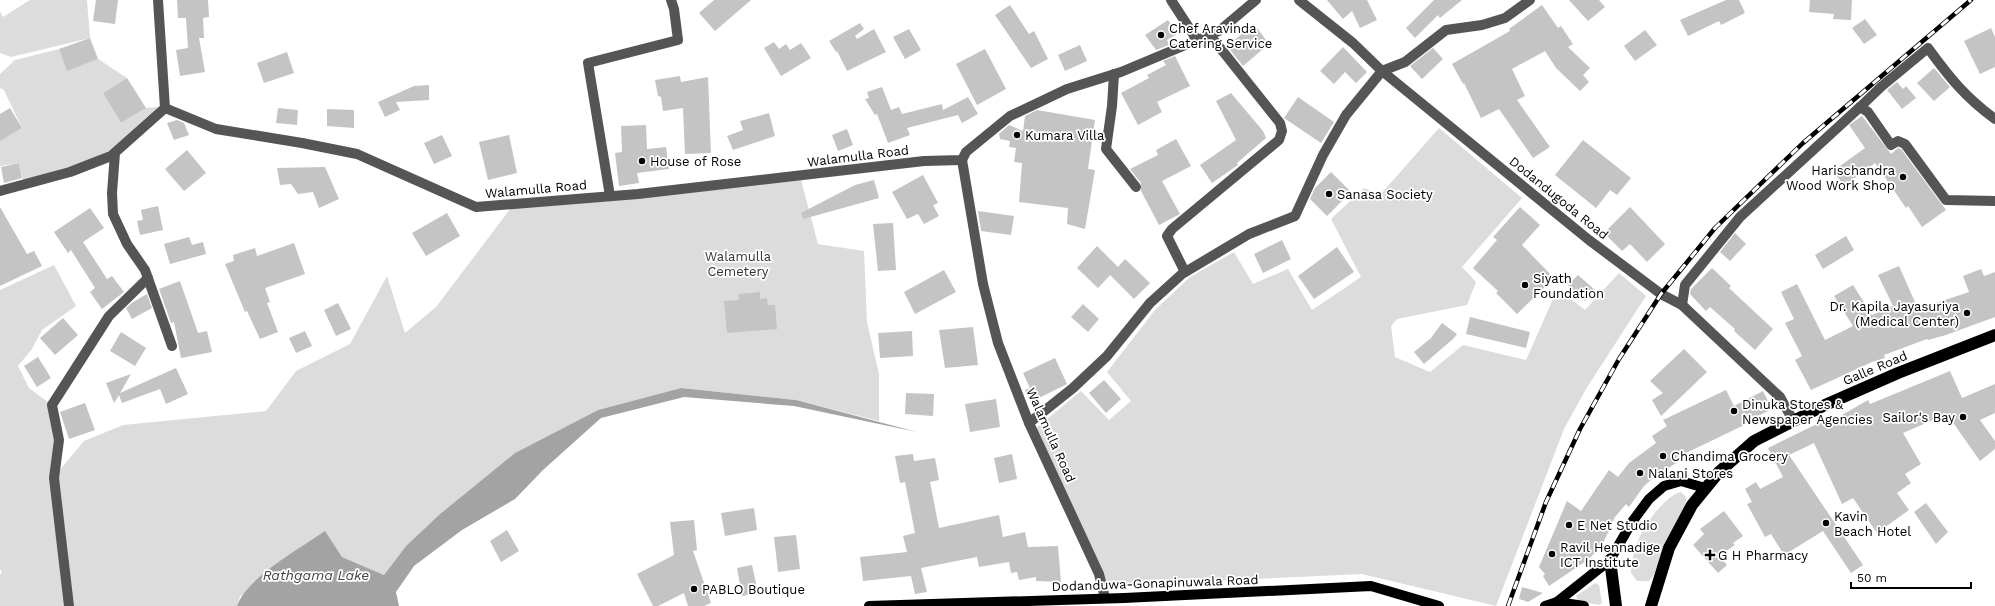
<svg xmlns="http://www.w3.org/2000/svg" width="1995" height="606" font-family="'Work Sans',sans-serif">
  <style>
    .green { fill: #dcdcdc }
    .water { fill: #a3a3a3 }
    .building { fill: #c4c4c4 }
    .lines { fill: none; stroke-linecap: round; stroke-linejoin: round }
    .minor { stroke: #555; stroke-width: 10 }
    .major { stroke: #000; stroke-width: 10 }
    .highway { stroke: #000; stroke-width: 12 }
    .rail-casing { stroke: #000; stroke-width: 4.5 }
    .rail { stroke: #fff; stroke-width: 3; stroke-dasharray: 9; stroke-linecap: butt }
    .poi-dot { fill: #000; stroke: #fff; stroke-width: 1.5 }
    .labels { text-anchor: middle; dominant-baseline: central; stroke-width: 3.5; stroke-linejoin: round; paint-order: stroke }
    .poi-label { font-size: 13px; fill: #000; stroke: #fff; text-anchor: start }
    .street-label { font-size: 13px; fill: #000; stroke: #fff }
    .park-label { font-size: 13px; fill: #333; stroke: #fff }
    .water-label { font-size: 14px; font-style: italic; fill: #444; stroke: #fff }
  </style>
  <rect width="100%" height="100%" fill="#fff"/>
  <!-- green -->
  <g class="green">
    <polygon points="30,0 87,0 90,38 11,57 0,53 0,12 3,17"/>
    <polygon points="59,49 67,70 98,59 127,78 103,93 121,123 146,108 158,107 109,151 69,168 23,180 19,163 0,166 0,133 3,139 22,128 4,90 0,88 0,74 15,60"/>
    <polygon points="1439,128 1522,198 1462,267 1476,282 1467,305 1397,319 1391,326 1395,357 1430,372 1463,345 1526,360 1553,299 1564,294 1585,310 1619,273 1646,296 1586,389 1564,429 1496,606 1362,574 1107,586 1036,428 1081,391 1109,420 1131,401 1107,372 1155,310 1190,277 1234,252 1253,284 1288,269 1312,310 1361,277 1331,219 1364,188 1380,195"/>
    <polygon points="800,176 818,244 864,251 867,322 879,374 879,421 796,400 681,388 598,410 515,453 440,514 406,546 384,575 342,557 240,596 237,606 0,606 0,575 2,572 0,569 0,290 54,265 76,306 42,330 32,349 18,366 29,388 52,405 59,440 54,477 84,441 123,425 266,411 296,371 350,344 387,276 405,333 436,307 514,204"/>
    <path d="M1681,492L1686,497V506L1653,576L1649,581H1637L1631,573C1632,547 1643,525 1661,506C1667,500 1673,494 1681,492Z"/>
    <polygon points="1595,583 1599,585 1602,603 1599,605 1578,601 1576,596"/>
  </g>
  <!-- water -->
  <path class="water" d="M681,388L796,400L917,432L794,406L684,397L601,418L543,470L515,499L462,530L414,566L396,592L399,606H237C246,578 301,548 325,531L342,557L384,575L406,546L440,514L515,453L598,410Z"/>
  <!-- building -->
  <g class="building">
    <polygon points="96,0 118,0 115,24 93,21"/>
    <polygon points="177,0 208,0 209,17 203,18 204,38 199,38 205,72 180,76 176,50 188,48 186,18 178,18"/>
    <polygon points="714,0 751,0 715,31 699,13"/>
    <polygon points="1327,0 1367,0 1377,20 1360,28 1352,11 1343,19"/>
    <polygon points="1434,0 1462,0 1440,18 1438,15 1415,38 1406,28"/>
    <polygon points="1569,0 1599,0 1605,7 1588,21"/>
    <polygon points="1726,0 1739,0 1745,13 1721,25 1719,21 1688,36 1680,20"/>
    <polygon points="1810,0 1852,0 1851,20 1833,19 1834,14 1809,12"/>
    <polygon points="1010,5 1029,34 1034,31 1048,59 1031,68 995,15"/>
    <polygon points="1542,5 1558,28 1561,26 1573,44 1568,47 1590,68 1583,75 1589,82 1580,91 1556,68 1545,51 1512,69 1525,96 1517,100 1550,147 1533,158 1499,109 1481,118 1464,83 1463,84 1452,64 1510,31 1509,29"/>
    <polygon points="1865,19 1877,35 1864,44 1852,28"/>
    <polygon points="1168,20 1177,34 1167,40 1169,45 1156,50 1145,35"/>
    <polygon points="860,23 864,29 855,36 857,39 874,29 886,52 847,71 837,51 836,52 829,41"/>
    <polygon points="1254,24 1269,44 1243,66 1227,46"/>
    <polygon points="1991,28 1995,37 1995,67 1980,74 1964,41"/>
    <polygon points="909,29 921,50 905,59 893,37"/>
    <polygon points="1645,30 1657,45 1635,61 1624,46"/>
    <polygon points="90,38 98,59 67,71 59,49"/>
    <polygon points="774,42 779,49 786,44 790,50 801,43 811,58 781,76 764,48"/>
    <polygon points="1080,45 1087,61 1065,71 1058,55"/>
    <polygon points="1343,47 1367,72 1356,83 1345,72 1334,84 1320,71"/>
    <polygon points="1433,48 1443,59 1422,79 1410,66"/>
    <polygon points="985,49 1006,89 977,105 956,64"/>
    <polygon points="287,52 294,73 264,83 257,63"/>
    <polygon points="1175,56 1190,86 1157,102 1162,112 1138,125 1121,93 1149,78 1147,75 1166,65 1163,61"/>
    <polygon points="1934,68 1950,87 1934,101 1917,83"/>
    <polygon points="680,76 681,82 708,77 711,153 685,154 683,108 663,111 661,97 658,96 655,80"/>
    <polygon points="127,78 146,108 121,123 103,93"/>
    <polygon points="1897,82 1903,89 1906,86 1916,98 1902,109 1887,90"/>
    <polygon points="429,85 429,100 396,102 400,110 385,117 378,102 414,86"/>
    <polygon points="882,87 891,110 899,107 902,114 942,104 943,110 968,97 978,114 962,123 958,115 907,128 910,135 888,143 877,114 875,115 865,99 869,98 867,92"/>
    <polygon points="1231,93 1263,131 1266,138 1237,163 1238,165 1212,183 1200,165 1236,140 1216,101"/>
    <polygon points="1298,97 1334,122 1321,143 1284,118"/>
    <polygon points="10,108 22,128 0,141 0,114"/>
    <polygon points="278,108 298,110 297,125 276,123"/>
    <polygon points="327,109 354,110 354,128 327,126"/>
    <polygon points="1037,110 1095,120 1088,169 1095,170 1085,229 1067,224 1068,208 1019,202 1022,163 1014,162 1016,148 1009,147 1010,141 1000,139 999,134 1009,125 1023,131 1025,116"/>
    <polygon points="769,113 775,136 733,150 727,136 743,130 740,121"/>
    <polygon points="1862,116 1891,154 1898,148 1901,149 1946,210 1922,227 1908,206 1906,208 1875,163 1844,186 1833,171 1865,148 1849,125"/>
    <polygon points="177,120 184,123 189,135 174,140 167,123"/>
    <polygon points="646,125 647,149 666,147 669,169 637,173 639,183 619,186 615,153 622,152 621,126"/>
    <polygon points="847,129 853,145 838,151 832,135"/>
    <polygon points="442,135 452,156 434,164 424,143"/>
    <polygon points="509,135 517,173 488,180 479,142"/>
    <polygon points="1176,139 1191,166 1162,181 1180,214 1159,225 1141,191 1141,183 1130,169 1158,155 1156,150"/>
    <polygon points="1583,140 1631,178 1617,195 1610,190 1596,208 1555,175"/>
    <polygon points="187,150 206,173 184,191 165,169"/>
    <polygon points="19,163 22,178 4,183 1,167"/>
    <polygon points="325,167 339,199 319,208 313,192 298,194 291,184 280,185 277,168"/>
    <polygon points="1331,172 1351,192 1327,216 1310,199 1315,188"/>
    <polygon points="923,175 938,203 933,205 939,216 924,224 918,214 907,219 892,192"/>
    <polygon points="874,180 879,198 803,219 801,213 855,185"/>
    <polygon points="158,206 163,230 140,235 137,221 143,220 141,210"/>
    <polygon points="0,207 27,254 34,251 42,266 0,286"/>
    <polygon points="1520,207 1540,225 1522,245 1554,278 1517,314 1496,293 1498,291 1473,268 1497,240 1493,237"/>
    <polygon points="1630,207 1665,244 1647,262 1630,244 1622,251 1604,233"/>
    <polygon points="90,208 104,228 83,242 107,279 112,276 124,292 102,309 90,292 95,288 71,250 68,253 54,232"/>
    <polygon points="978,211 1014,216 1011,235 981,231"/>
    <polygon points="447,213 460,236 426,256 412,233"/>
    <polygon points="893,223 896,270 878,271 873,224"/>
    <polygon points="1735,233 1746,244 1730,261 1720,252"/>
    <polygon points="1846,236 1854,250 1823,269 1815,255"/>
    <polygon points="189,237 192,245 203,242 206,254 170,264 164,244"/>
    <polygon points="1282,240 1291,259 1263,273 1254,254"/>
    <polygon points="294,243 305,274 265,288 270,302 267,303 278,332 260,339 247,311 245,312 225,264 234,261 233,255 255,248 257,256"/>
    <polygon points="1097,246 1118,267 1125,259 1150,283 1134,299 1110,275 1113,272 1098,288 1077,268"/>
    <polygon points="1337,247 1354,272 1314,299 1298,276"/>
    <polygon points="1899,266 1918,309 1969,292 1963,276 1981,269 1984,276 1995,272 1995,317 1946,335 1928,340 1927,339 1884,355 1885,358 1872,362 1811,390 1795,360 1802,356 1785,323 1794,319 1781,292 1797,284 1825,340 1853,326 1834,296 1853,285 1872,315 1893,306 1878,275"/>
    <polygon points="1712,268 1731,286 1729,288 1773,329 1755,350 1734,331 1735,329 1710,307 1706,311 1690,294 1691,289"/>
    <polygon points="944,270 956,292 915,314 904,292"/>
    <polygon points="1578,275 1595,290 1585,301 1568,285"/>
    <polygon points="180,281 198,333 207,331 212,352 181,358 174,322 171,323 159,289"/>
    <polygon points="760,292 760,299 767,298 768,305 775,305 777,329 727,333 724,301 739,300 738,294"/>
    <polygon points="147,294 152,308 132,319 126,308 133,302"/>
    <polygon points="338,303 351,329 336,336 324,310"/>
    <polygon points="1083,304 1099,319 1088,332 1071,317"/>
    <polygon points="1470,317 1530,332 1526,348 1466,334"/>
    <polygon points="63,318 78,335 55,355 40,338"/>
    <polygon points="1442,323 1457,334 1453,339 1424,364 1414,352 1431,338"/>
    <polygon points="973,327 978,365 945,368 939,330"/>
    <polygon points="305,331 312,346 296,353 289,338"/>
    <polygon points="912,331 913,356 880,358 878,333"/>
    <polygon points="121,332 146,348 135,366 110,351"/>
    <polygon points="1684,349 1707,372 1661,416 1652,400 1663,393 1650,381"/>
    <polygon points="38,357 51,378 37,387 24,366"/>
    <polygon points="1055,358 1067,384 1031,402 1025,390 1030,388 1023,373"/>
    <polygon points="176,368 188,394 166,404 160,389 122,403 119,395 114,403 106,383 131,374 120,393"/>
    <polygon points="1950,371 1962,398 1995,384 1995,413 1980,420 1995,441 1995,449 1980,461 1947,414 1903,433 1921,464 1905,474 1911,483 1897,493 1909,510 1877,533 1853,498 1842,504 1814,443 1789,455 1863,565 1851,573 1823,531 1784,555 1771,534 1765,537 1747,504 1752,502 1745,489 1756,482 1760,489 1783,477 1768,448 1821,422 1823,426 1868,400 1870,404"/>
    <polygon points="1104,380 1121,399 1106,413 1089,393"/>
    <polygon points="1726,390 1734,406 1763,391 1772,409 1758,416 1759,418 1686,453 1687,456 1653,478 1644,486 1629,507 1626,504 1615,517 1603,543 1595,553 1586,561 1549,586 1543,576 1545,574 1539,567 1567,501 1581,511 1609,470 1618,477 1629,463 1656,443 1652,436 1667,426 1663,420"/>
    <polygon points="906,393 934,394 933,416 905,414"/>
    <polygon points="996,399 1000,427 970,432 965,404"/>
    <polygon points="85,403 95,430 69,439 60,412"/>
    <polygon points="913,454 914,461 935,458 939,480 930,482 939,528 999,515 1003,537 1025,532 1028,547 1058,546 1061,582 1036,581 1036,577 1019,580 1017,572 1011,573 1009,562 979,567 977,557 921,568 927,592 915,594 911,576 863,581 860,557 907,552 903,536 915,533 905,482 900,483 895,456"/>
    <polygon points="1012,454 1017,479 999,483 994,458"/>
    <polygon points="1926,503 1948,532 1936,544 1914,512"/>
    <polygon points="754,508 757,530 725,536 721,513"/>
    <polygon points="1724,511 1743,536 1733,543 1735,545 1719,556 1727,565 1718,573 1693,545 1704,534 1700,529"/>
    <polygon points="694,520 697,550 693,551 711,603 704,606 688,606 684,593 658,606 653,606 637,574 674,555 670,522"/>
    <polygon points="507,530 519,551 501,562 490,541"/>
    <polygon points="796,535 800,569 778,572 774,537"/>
    <polygon points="752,565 758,593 742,596 737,568"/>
    <polygon points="1522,587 1543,593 1528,602 1519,599"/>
  </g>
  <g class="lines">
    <!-- minor -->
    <g class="minor">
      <polyline points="158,0 165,108 216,129 302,143 357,154 476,207 638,194 924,161 962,160 966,152 1010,116 1067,89 1121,72 1219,31 1256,0"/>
      <polyline points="1171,0 1197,40"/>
      <polyline points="1299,0 1353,43 1382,71 1589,240 1661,294 1682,305 1780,397 1794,422"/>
      <polyline points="1114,74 1112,106 1106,149 1136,187"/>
      <path d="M1860,107L1882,86L1928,48C1949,77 1965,97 1995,119"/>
      <polyline points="115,153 112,193 113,214 127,244 145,270 172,346"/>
      <polyline points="962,160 983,284 998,343 1029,423 1099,574 1105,598"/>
      <polyline points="0,191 70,172 111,156 165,108"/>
      <polyline points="610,196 588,63 678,40 674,9 671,0"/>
      <polyline points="1185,272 1167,236 1172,229 1279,140 1282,131 1280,123 1209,34"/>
      <polyline points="1682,305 1685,285 1740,217 1860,107 1868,112 1891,145 1898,141 1905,144 1946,200 1995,201"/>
      <polyline points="1029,423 1073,388 1107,356 1150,303 1182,274 1249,234 1295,216 1323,155 1346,115 1382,71 1405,62 1446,30 1482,25 1505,18 1530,0"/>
      <polyline points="69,606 54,478 59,440 52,405 109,316 148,278"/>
    </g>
    <!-- major -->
    <g class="major">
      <polyline points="1557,602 1584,606"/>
      <polyline points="869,606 1124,598 1371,586 1439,606"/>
      <polyline points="1545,606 1557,602 1610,560 1632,522 1649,499 1664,486 1681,481 1705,488"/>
    </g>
    <!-- highway -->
    <g class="highway">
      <polyline points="1610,560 1616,606"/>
      <polyline points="1651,606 1669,548 1692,505 1719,472 1754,441 1825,405 1898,373 1995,335"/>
    </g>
    <defs>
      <polyline id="rail" points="1508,606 1546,502 1580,429 1619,359 1661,294 1715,228 1803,143 1971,0"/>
    </defs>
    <!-- rail casing -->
    <use href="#rail" class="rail-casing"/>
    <!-- rail -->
    <use href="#rail" class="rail"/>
  </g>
  <!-- markers -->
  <g class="poi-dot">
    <circle cx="1161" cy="35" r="4"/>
    <circle cx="1017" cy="135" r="4"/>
    <circle cx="642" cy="161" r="4"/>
    <circle cx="1903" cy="177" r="4"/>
    <circle cx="1329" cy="194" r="4"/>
    <circle cx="1525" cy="285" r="4"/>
    <circle cx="1967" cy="313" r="4"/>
    <circle cx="1734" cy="411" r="4"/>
    <circle cx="1963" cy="417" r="4"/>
    <circle cx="1663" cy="456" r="4"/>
    <circle cx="1640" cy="473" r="4"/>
    <circle cx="1826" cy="523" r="4"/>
    <circle cx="1569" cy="525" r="4"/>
    <circle cx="1552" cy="554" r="4"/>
    <path d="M1708 549h4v4h4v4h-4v4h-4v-4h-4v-4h4z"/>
    <circle cx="694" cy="589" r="4"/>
  </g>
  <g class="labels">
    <!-- poi labels -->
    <g class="poi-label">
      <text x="1169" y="28">Chef Aravinda<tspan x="1169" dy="15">Catering Service</tspan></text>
      <text x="1025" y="135">Kumara Villa</text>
      <text x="650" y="161">House of Rose</text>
      <text x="1895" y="170" text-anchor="end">Harischandra<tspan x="1895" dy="15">Wood Work Shop</tspan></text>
      <text x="1337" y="194">Sanasa Society</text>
      <text x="1533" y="278">Siyath<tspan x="1533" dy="15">Foundation</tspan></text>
      <text x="1959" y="306" text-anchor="end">Dr. Kapila Jayasuriya<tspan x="1959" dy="15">(Medical Center)</tspan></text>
      <text x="1742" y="404">Dinuka Stores &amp;<tspan x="1742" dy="15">Newspaper Agencies</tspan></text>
      <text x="1955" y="417" text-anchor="end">Sailor's Bay</text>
      <text x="1671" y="456">Chandima Grocery</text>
      <text x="1648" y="473">Nalani Stores</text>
      <text x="1834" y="516">Kavin<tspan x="1834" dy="15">Beach Hotel</tspan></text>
      <text x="1577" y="525">E Net Studio</text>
      <text x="1560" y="547">Ravil Hennadige<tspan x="1560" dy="15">ICT Institute</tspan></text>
      <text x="1718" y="555">G H Pharmacy</text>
      <text x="702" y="589">PABLO Boutique</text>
    </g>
    <!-- street labels -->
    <g class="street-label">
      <text transform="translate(858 156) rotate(-7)">Walamulla Road</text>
      <text transform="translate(536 189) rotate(-5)">Walamulla Road</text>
      <text transform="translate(1559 198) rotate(39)">Dodandugoda Road</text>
      <text transform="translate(1875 368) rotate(-23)">Galle Road</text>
      <text transform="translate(1051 435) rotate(66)">Walamulla Road</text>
      <text transform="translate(1155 583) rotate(-2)">Dodanduwa-Gonapinuwala Road</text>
    </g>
    <!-- park labels -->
    <g class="park-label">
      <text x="738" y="256">Walamulla<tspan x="738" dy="15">Cemetery</tspan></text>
    </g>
    <!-- water labels -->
    <g class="water-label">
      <text x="316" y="575">Rathgama Lake</text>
    </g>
  </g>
  <!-- scale -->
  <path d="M1851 582v6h120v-6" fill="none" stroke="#000000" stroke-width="2"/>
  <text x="1857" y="582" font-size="12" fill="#000000" stroke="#ffffff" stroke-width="3" paint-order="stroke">50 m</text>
</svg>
